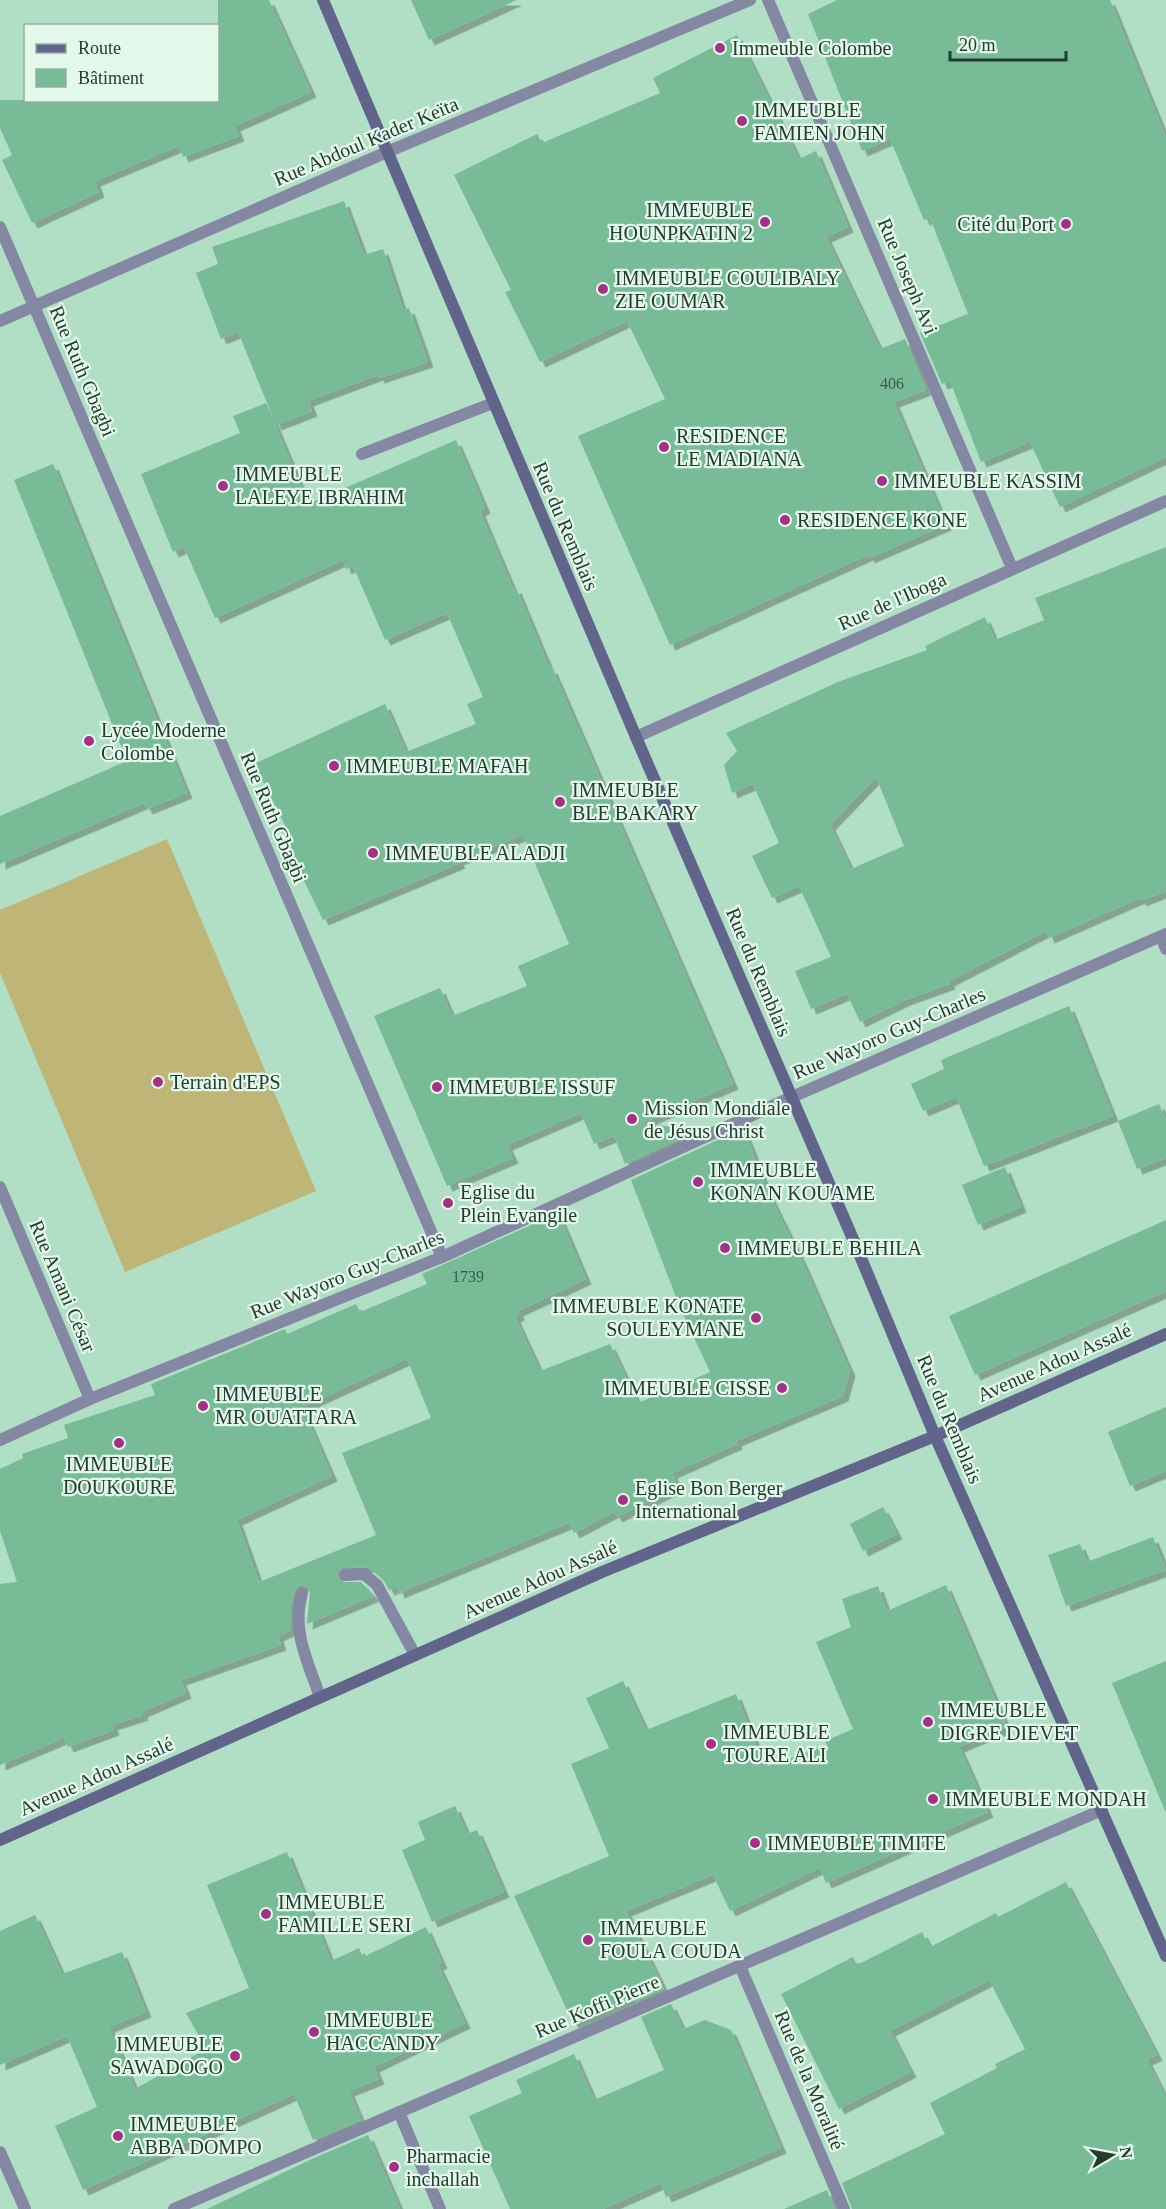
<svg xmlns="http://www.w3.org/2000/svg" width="1166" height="2209" font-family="Georgia,serif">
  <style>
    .pitch { fill: #bfb576 }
    .building { fill: #77bc97; fill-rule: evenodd; filter: url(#shadow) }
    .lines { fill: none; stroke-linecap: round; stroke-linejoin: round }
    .lane { stroke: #8588a3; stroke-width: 12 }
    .street { stroke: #8588a3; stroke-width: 12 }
    .secondary { stroke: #61658b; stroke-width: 12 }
    .poi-dot { fill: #a73087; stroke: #e3f9ec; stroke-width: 2 }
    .labels { text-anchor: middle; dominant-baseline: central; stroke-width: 4.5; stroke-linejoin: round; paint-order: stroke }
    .number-label { font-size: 16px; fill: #3b5a4a }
    .poi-label { font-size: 20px; fill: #273a30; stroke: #e3f9ec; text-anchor: start }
    .street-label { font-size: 20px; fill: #273a30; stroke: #e3f9ec }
  </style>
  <defs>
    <filter id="shadow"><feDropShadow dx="5.5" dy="5.5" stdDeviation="0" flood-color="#0004"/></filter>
  </defs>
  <rect width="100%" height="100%" fill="#b1dfc5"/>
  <!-- pitch -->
  <polygon class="pitch" points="167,839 316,1191 125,1272 0,973 0,910"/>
  <!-- building -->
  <g class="building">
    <polygon points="218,0 269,0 311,92 235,126 239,136 183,157 179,146 95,181 99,192 32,223 2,160 12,155 0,128 0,100 218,100"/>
    <polygon points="411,0 517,0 429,40"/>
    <polygon points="837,0 1110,0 1166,138 1166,457 1060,507 1030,442 981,462 950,381 942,384 920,333 968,314 930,218 924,220 890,139 862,151 808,14"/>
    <polygon points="737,35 799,159 816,151 848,227 826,237 880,349 905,339 926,390 894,402 946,525 869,558 868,555 670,645 578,436 665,399 627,321 540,362 505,292 511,290 454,175 537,134 542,143 660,93 653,78"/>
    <polygon points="344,201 364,255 383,249 403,310 409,308 428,362 379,378 378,375 308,401 312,411 276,425 238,332 221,339 196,273 218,264 212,247"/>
    <polygon points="266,403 308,504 456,440 485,508 480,511 513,589 516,588 550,669 552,668 733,1084 640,1124 701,1129 625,1164 614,1136 594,1144 581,1113 507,1145 513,1158 447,1186 374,1016 440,988 452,1016 527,986 518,966 569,944 523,835 458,860 460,863 323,920 286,844 293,841 254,764 385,704 406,752 476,724 467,704 483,697 447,613 385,640 353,566 346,569 343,560 215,618 184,547 173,552 141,474 240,433 233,416"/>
    <polygon points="53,464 187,793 147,809 144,803 0,864 0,816 127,761 14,480"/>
    <path d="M1166,547V891L1141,901L1140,898L1049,938L1046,931L949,981L950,984L905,1000L860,1022L847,994L811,1009L795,971L831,957L799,886L772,898L752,856L779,843L753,784L732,793L724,765L737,751L726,733L838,682L927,650L925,646L985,617L995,640L1044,620L1035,598ZM876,777L904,846L851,869L830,825Z"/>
    <polygon points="1069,1006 1113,1116 984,1166 956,1097 923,1111 911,1084 944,1069 941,1060"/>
    <polygon points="1159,1104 1166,1120 1166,1158 1137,1169 1118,1121"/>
    <path d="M735,1132L745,1133L769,1194L803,1263L850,1371L843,1396L736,1441L737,1444L672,1473L678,1487L617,1517L614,1512L574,1533L569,1523L399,1593L397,1587L389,1590L383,1579L369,1567L341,1568L337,1575L341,1582H361L374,1596L307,1624L310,1591L307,1587L299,1585L294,1591L291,1605V1630L278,1636L281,1645L181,1680L186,1693L142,1712L143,1715L112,1725L114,1730L68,1747L64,1738L0,1765V1584L17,1582L0,1531V1469L23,1458L22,1454L68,1438L64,1425L155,1395L151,1384L285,1329L287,1334L356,1304L360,1312L427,1284L422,1274L558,1213L586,1279L518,1311L519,1315L515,1317L540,1371L610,1344L638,1403L710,1372L679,1305L631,1180ZM407,1359L431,1418L342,1453L376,1535L259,1582L237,1520L332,1476L302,1407Z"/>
    <polygon points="1005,1167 1021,1207 978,1225 962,1185"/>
    <polygon points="1166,1220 1166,1291 975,1375 949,1316"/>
    <polygon points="1166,1407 1166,1471 1130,1486 1108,1432"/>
    <polygon points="883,1507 897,1534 863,1551 850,1524"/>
    <polygon points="1153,1537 1166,1570 1066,1606 1048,1555 1080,1544 1087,1562"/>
    <polygon points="946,1585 1007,1727 959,1747 988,1812 826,1883 820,1868 730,1911 713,1875 626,1911 664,1989 635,2002 633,1998 573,2023 514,1896 609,1856 571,1764 609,1748 586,1698 623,1681 646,1730 736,1694 765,1767 827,1745 825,1741 853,1729 816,1642 851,1627 842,1599 878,1586 887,1611"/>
    <polygon points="1166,1661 1166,1811 1165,1811 1112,1683"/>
    <polygon points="455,1806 467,1834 477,1830 504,1892 432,1922 402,1850 425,1840 418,1822"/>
    <polygon points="287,1852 331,1961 359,1948 363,1957 426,1927 442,1963 438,1965 465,2023 374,2067 379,2079 349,2091 361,2120 313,2140 294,2094 83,2190 55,2126 97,2107 67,2036 0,2065 0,1931 35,1915 62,1974 122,1952 146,2012 109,2027 135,2089 206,2049 186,2013 249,1988 207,1885"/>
    <polygon points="1066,1882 1157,2055 1147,2060 1166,2098 1166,2209 852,2209 842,2183 945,2134 930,2103 997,2068 995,2064 1025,2049 989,1980 890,2031 911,2072 839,2109 781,1994 853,1957 857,1965 922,1932 930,1947 996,1913 998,1917"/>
    <polygon points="671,2004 683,2029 705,2020 731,2030 781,2148 666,2197 661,2183 603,2209 510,2209 469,2116 522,2093 516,2080 574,2054 594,2100 664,2070 641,2017"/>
    <polygon points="368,2135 400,2209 207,2209 314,2158"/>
    <polygon points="827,2190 835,2209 784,2209"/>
  </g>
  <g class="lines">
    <!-- lane -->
    <g class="lane">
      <polyline points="362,454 493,403"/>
      <polyline points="345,1575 364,1574 377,1585 415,1655"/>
      <path d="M302,1593C291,1630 308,1662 320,1697"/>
    </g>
    <!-- street -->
    <g class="street">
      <polyline points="768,0 1012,568"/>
      <polyline points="0,227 442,1257"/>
      <polyline points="0,321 387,152 750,0"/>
      <polyline points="636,737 1166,501"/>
      <polyline points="1161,937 1166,949"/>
      <polyline points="0,1187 90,1399"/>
      <polyline points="0,1440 90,1399 442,1257 792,1097 1166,934"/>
      <polyline points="740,1966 844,2209"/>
      <polyline points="399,2112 440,2209"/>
      <polyline points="0,2152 25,2209"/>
      <polyline points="174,2209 1102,1810"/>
    </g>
    <!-- secondary -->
    <g class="secondary">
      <polyline points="323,0 636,737 856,1246 935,1436 1166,1956"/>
      <polyline points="0,1840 602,1572 935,1436 1166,1334"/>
    </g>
  </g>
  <!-- markers -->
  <g class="poi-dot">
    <circle cx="720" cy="48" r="6"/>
    <circle cx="742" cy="121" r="6"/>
    <circle cx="765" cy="222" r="6"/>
    <circle cx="1066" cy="224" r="6"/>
    <circle cx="603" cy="289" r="6"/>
    <circle cx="664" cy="447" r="6"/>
    <circle cx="882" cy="481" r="6"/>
    <circle cx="223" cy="486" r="6"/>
    <circle cx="785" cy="520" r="6"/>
    <circle cx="89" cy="741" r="6"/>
    <circle cx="334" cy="766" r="6"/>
    <circle cx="560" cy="802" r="6"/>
    <circle cx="373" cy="853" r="6"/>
    <circle cx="158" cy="1082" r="6"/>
    <circle cx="437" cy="1087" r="6"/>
    <circle cx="632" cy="1119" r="6"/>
    <circle cx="698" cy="1182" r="6"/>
    <circle cx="448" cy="1203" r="6"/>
    <circle cx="725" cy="1248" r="6"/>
    <circle cx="756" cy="1318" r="6"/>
    <circle cx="782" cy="1388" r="6"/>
    <circle cx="203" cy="1406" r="6"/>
    <circle cx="119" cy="1443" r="6"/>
    <circle cx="623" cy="1500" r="6"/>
    <circle cx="928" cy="1722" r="6"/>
    <circle cx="711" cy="1744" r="6"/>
    <circle cx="933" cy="1799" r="6"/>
    <circle cx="755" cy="1843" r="6"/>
    <circle cx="266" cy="1914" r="6"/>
    <circle cx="588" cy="1940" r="6"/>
    <circle cx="314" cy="2032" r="6"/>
    <circle cx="235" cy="2056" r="6"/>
    <circle cx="118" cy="2136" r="6"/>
    <circle cx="394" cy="2167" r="6"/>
  </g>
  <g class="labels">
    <!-- number labels -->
    <g class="number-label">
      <text x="892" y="383">406</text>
      <text x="468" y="1276">1739</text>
    </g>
    <!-- poi labels -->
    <g class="poi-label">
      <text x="732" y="48">Immeuble Colombe</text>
      <text x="754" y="110">IMMEUBLE<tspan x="754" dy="23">FAMIEN JOHN</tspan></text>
      <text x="753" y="210" text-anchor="end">IMMEUBLE<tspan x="753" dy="23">HOUNPKATIN 2</tspan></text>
      <text x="1054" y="224" text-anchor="end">Cité du Port</text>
      <text x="615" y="278">IMMEUBLE COULIBALY<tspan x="615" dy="23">ZIE OUMAR</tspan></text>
      <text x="676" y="436">RESIDENCE<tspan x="676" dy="23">LE MADIANA</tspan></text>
      <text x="235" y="474">IMMEUBLE<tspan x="235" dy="23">LALEYE IBRAHIM</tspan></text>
      <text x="894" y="481">IMMEUBLE KASSIM</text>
      <text x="797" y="520">RESIDENCE KONE</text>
      <text x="101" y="730">Lycée Moderne<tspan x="101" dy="23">Colombe</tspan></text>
      <text x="346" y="766">IMMEUBLE MAFAH</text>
      <text x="572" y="790">IMMEUBLE<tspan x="572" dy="23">BLE BAKARY</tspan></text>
      <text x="385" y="853">IMMEUBLE ALADJI</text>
      <text x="170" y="1082">Terrain d'EPS</text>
      <text x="449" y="1087">IMMEUBLE ISSUF</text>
      <text x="644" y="1108">Mission Mondiale<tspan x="644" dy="23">de Jésus Christ</tspan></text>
      <text x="710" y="1170">IMMEUBLE<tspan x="710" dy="23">KONAN KOUAME</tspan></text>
      <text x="460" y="1192">Eglise du<tspan x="460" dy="23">Plein Evangile</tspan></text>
      <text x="737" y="1248">IMMEUBLE BEHILA</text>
      <text x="744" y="1306" text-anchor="end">IMMEUBLE KONATE<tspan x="744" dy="23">SOULEYMANE</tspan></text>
      <text x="770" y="1388" text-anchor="end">IMMEUBLE CISSE</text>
      <text x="215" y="1394">IMMEUBLE<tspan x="215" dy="23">MR OUATTARA</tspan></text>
      <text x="119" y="1464" text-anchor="middle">IMMEUBLE<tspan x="119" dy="23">DOUKOURE</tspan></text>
      <text x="635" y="1488">Eglise Bon Berger<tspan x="635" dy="23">International</tspan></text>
      <text x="940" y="1710">IMMEUBLE<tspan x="940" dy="23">DIGRE DIEVET</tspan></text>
      <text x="723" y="1732">IMMEUBLE<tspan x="723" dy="23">TOURE ALI</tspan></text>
      <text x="945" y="1799">IMMEUBLE MONDAH</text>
      <text x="767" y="1843">IMMEUBLE TIMITE</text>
      <text x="278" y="1902">IMMEUBLE<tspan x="278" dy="23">FAMILLE SERI</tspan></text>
      <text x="600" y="1928">IMMEUBLE<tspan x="600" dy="23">FOULA COUDA</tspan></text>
      <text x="326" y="2020">IMMEUBLE<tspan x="326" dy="23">HACCANDY</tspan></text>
      <text x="223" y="2044" text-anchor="end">IMMEUBLE<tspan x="223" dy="23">SAWADOGO</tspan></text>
      <text x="130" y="2124">IMMEUBLE<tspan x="130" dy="23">ABBA DOMPO</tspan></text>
      <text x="406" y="2156">Pharmacie<tspan x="406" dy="23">inchallah</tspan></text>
    </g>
    <!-- street labels -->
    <g class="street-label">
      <text transform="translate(366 141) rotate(-23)">Rue Abdoul Kader Keïta</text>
      <text transform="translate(908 276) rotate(67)">Rue Joseph Avi</text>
      <text transform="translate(83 371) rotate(67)">Rue Ruth Gbagbi</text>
      <text transform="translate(566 526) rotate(67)">Rue du Remblais</text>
      <text transform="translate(892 601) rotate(-24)">Rue de l'Iboga</text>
      <text transform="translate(274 817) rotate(67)">Rue Ruth Gbagbi</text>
      <text transform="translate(759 972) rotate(67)">Rue du Remblais</text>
      <text transform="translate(889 1033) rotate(-23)">Rue Wayoro Guy-Charles</text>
      <text transform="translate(347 1274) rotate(-22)">Rue Wayoro Guy-Charles</text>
      <text transform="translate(63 1286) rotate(67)">Rue Amani César</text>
      <text transform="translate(1054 1362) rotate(-24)">Avenue Adou Assalé</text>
      <text transform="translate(950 1419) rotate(67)">Rue du Remblais</text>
      <text transform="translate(540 1579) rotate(-24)">Avenue Adou Assalé</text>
      <text transform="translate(96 1776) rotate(-24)">Avenue Adou Assalé</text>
      <text transform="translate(597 2006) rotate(-23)">Rue Koffi Pierre</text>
      <text transform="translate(810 2080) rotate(67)">Rue de la Moralité</text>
    </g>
  </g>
  <!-- legend -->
  <rect x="24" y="24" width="195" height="78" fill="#e3f9ec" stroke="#98ada1" stroke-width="1.5"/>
  <rect x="36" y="44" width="30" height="9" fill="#61658b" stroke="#98ada1" stroke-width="1.5"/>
  <text x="78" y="54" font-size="18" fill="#273a30">Route</text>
  <rect x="36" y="69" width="30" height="18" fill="#77bc97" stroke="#98ada1" stroke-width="1.5"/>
  <text x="78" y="84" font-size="18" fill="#273a30">Bâtiment</text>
  <!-- north arrow -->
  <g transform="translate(1112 2155) rotate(80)" stroke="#e3f9ec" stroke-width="4.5" paint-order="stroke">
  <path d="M0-4.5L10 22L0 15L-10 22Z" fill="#273a30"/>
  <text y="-9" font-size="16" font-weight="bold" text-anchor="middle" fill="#273a30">N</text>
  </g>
  <!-- scale -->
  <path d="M950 51v9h116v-9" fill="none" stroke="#273a30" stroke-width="3"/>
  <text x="959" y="51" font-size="18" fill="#273a30" stroke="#e3f9ec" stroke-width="4.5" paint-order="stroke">20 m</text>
</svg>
